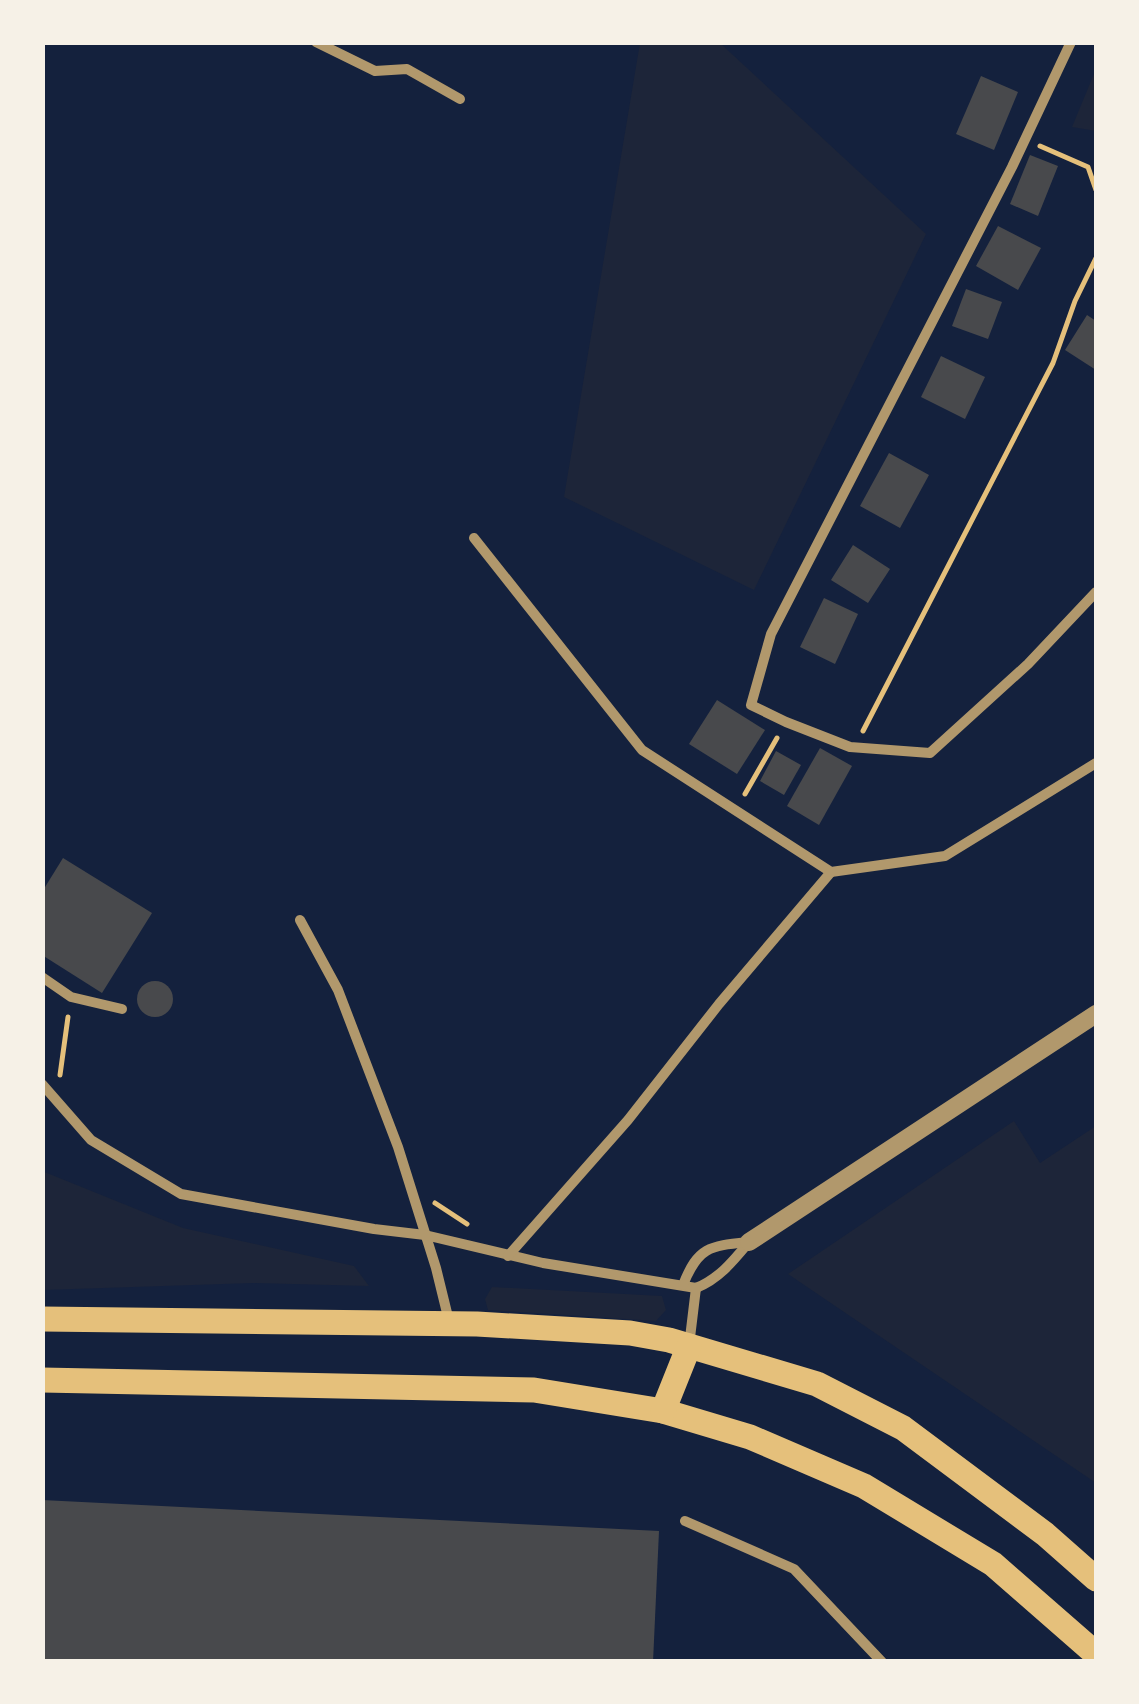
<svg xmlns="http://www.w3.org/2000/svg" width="1139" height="1704" font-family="'Sofia Sans Condensed',sans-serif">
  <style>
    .green { fill: #1d2539 }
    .building { fill: #48494c }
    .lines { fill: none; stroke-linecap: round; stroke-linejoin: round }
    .path { stroke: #e5c07b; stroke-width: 5 }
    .minor { stroke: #b1986c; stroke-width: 10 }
    .tertiary { stroke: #b1986c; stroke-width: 18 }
    .trunk { stroke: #e5c07b; stroke-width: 25 }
  </style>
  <rect width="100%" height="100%" fill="#14213d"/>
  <!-- green -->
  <g class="green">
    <polygon points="640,43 720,43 926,234 754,590 564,497"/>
    <polygon points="1096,69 1096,131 1072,127"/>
    <polygon points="1014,1121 1040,1163 1096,1126 1096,1483 788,1274"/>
    <polygon points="42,1171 183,1228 354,1266 369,1286 253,1283 43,1290"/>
    <polygon points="492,1287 662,1296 666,1310 656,1321 488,1310 485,1299"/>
  </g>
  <!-- building -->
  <g class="building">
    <polygon points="981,76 1018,92 994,150 956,134"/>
    <polygon points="1030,155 1058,166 1038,216 1010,204"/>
    <polygon points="998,226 1041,248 1018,290 976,266"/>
    <polygon points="966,289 1002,302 988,339 952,326"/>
    <polygon points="1087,315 1096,321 1096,370 1065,350"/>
    <polygon points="941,356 985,377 965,419 921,397"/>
    <polygon points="889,453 929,475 900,528 860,506"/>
    <polygon points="853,545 890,569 868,603 831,580"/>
    <polygon points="824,598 858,614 835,664 800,647"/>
    <polygon points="717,700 765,730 737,774 689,744"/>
    <polygon points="820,748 852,766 819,825 787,806"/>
    <polygon points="776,751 801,765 784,795 760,781"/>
    <polygon points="63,858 152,913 102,993 42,955 42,892"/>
    <circle cx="155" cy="999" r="18"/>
    <polygon points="42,1500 659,1531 653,1662 42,1662"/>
  </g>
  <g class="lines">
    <!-- path -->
    <g class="path">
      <polyline points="1040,146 1088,167 1096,190"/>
      <polyline points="863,731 1053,363 1075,301 1096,258"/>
      <polyline points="745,794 777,738"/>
      <polyline points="60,1075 68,1017"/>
      <polyline points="435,1203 467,1224"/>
    </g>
    <!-- minor -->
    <g class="minor">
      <polyline points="316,42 375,71 407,69 460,99"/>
      <polyline points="1071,42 1012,167 771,634 751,705 786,722 850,747 930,753 1028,664 1096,592"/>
      <polyline points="474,538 642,750 831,872 945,856 1096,763"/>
      <polyline points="300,920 338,990 398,1147 436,1268 449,1321"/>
      <polyline points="42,977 71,997 122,1009"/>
      <path d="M42,1084L91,1140L181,1194L374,1229L425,1235L543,1263L696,1288C719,1279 734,1260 749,1242"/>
      <polyline points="508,1256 628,1120 719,1004 831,872"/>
      <path d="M683,1285C698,1247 709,1246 748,1242"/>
      <polyline points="689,1346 696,1288"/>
      <polyline points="685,1521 794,1569 882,1662"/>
    </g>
    <!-- tertiary -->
    <polyline class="tertiary" points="749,1242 1096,1014"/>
    <!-- trunk -->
    <g class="trunk">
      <polyline points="42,1319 477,1324 630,1333 669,1340 817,1384 903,1428 1045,1534 1096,1579"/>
      <polyline points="42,1380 534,1390 663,1411 750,1437 864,1486 993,1564 1096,1654"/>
      <polyline points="663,1411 689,1346"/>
    </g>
  </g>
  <!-- border -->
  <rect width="1139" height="1704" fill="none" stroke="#f6f1e7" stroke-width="90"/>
</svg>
